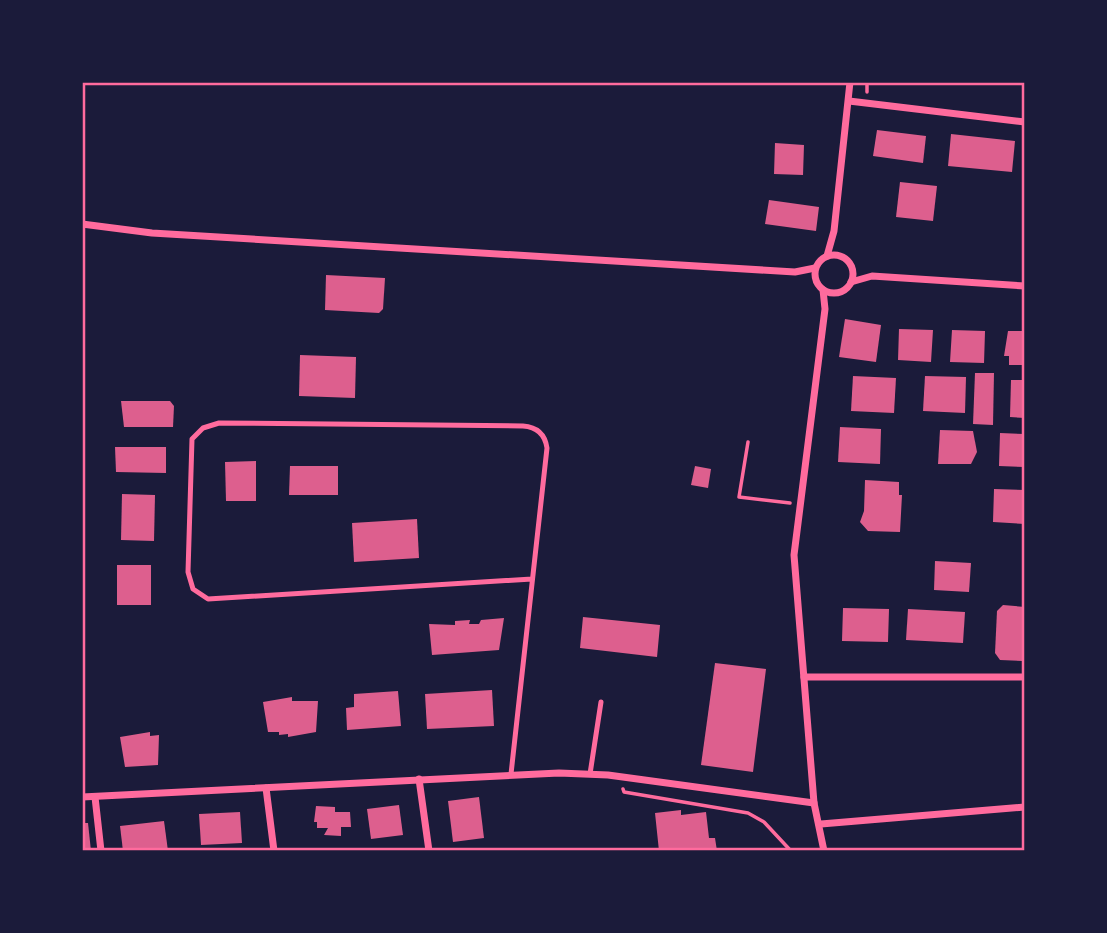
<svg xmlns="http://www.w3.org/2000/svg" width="1107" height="933" font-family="'Golos Text',sans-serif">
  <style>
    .building { fill: #dd5f8e }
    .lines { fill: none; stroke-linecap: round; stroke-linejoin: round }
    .path { stroke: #ff6b9d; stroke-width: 3.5 }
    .service { stroke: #ff6b9d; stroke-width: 5 }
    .minor { stroke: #ff6b9d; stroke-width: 7 }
    .neatline { fill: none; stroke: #ff6b9d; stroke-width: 2.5 }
  </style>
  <rect width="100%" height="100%" fill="#1b1b3a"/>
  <!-- building -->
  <g class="building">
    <polygon points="877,130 926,136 923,163 873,156"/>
    <polygon points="951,134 1015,141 1012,172 948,166"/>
    <polygon points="775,143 804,145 803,175 774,174"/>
    <polygon points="900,182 937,186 933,221 896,217"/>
    <polygon points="769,200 819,207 816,231 765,224"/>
    <polygon points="326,275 385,278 383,309 379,313 325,310"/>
    <polygon points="845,319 881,325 876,362 839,357"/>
    <polygon points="899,329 933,330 931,362 898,360"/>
    <polygon points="952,330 985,331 984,363 950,362"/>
    <polygon points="1008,331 1025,331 1025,365 1009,365 1009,356 1004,356"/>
    <polygon points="300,355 356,357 355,398 299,396"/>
    <polygon points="975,373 994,373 993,425 973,424"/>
    <polygon points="853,376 896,378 894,413 851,411"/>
    <polygon points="925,376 966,377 965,413 923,411"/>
    <polygon points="1011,380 1025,380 1025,418 1010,417"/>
    <polygon points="121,401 170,401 174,406 173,427 124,427"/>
    <polygon points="840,427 881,429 880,464 838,462"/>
    <polygon points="940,430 973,431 977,452 971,464 938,464"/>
    <polygon points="1000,433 1025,434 1025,467 999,466"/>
    <polygon points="115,447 166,447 166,473 116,472"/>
    <polygon points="256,461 256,501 226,501 225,462"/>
    <polygon points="290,466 338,466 338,495 289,495"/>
    <polygon points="695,466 711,469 708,488 691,485"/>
    <polygon points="865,480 899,482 899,495 902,495 900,532 868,531 860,522 864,511"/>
    <polygon points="994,489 1025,490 1025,524 993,522"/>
    <polygon points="122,494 155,495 154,541 121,540"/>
    <polygon points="417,519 419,558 354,562 352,523"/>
    <polygon points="935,561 971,563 969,592 934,590"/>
    <rect x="117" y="565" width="34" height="40"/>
    <polygon points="1003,605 1025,607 1023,661 1000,660 995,653 997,611"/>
    <polygon points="843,608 889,609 888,642 842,641"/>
    <polygon points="908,609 965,612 963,643 906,640"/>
    <polygon points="583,617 660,625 657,657 580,648"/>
    <polygon points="504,618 499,650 432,655 429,624 455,625 455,621 470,620 469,624 479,624 481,620"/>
    <polygon points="715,663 766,669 753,772 701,765"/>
    <polygon points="492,690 494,726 427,729 425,694"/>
    <polygon points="398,691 401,726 347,730 346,708 354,707 354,694"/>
    <polygon points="292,697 292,701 318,701 316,732 288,737 288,734 279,735 279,732 268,732 263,702"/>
    <polygon points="150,732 150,736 159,735 158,765 125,767 120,737"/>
    <polygon points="479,797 484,838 453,842 448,801"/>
    <polygon points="399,805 403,835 371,839 367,809"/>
    <polygon points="316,806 335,807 335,812 350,812 351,827 341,827 341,836 324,835 328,828 317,828 317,822 314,822"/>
    <polygon points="681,810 681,815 706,812 709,838 715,838 717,851 659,851 655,813"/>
    <polygon points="240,812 242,843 201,845 199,814"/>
    <polygon points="164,821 168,851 123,851 120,826"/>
    <polygon points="82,823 88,823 91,851 82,851"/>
  </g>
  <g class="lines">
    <!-- path -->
    <g class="path">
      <polyline points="867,92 867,82"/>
      <polyline points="748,442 739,497 790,503"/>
      <polyline points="623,789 624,792 748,813 764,822 791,851"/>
    </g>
    <!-- service -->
    <g class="service">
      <path d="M511,774L547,448C545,434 537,427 523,426L219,423L203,428L192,439L188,572L193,589L208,599L532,579"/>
      <polyline points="590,774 601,702"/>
    </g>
    <!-- minor -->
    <g class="minor">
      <polyline points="849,101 1025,122"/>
      <polyline points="82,224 152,233 795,272 815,268"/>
      <circle cx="834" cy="274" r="19"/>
      <polyline points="827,256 834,231 850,82"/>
      <polyline points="851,282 872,276 1025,286"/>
      <polyline points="823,290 825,309 794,555 814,803 824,851"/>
      <polyline points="804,677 1025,677"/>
      <polyline points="419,779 429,851"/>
      <polyline points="266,788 274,851"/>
      <polyline points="82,797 559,773 608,775 814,803"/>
      <polyline points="95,797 101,851"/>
      <polyline points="821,824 1025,807"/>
    </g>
  </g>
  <!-- border -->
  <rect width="1107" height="933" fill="none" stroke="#1b1b3a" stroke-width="168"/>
  <rect x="84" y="84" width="939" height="765" class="neatline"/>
</svg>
